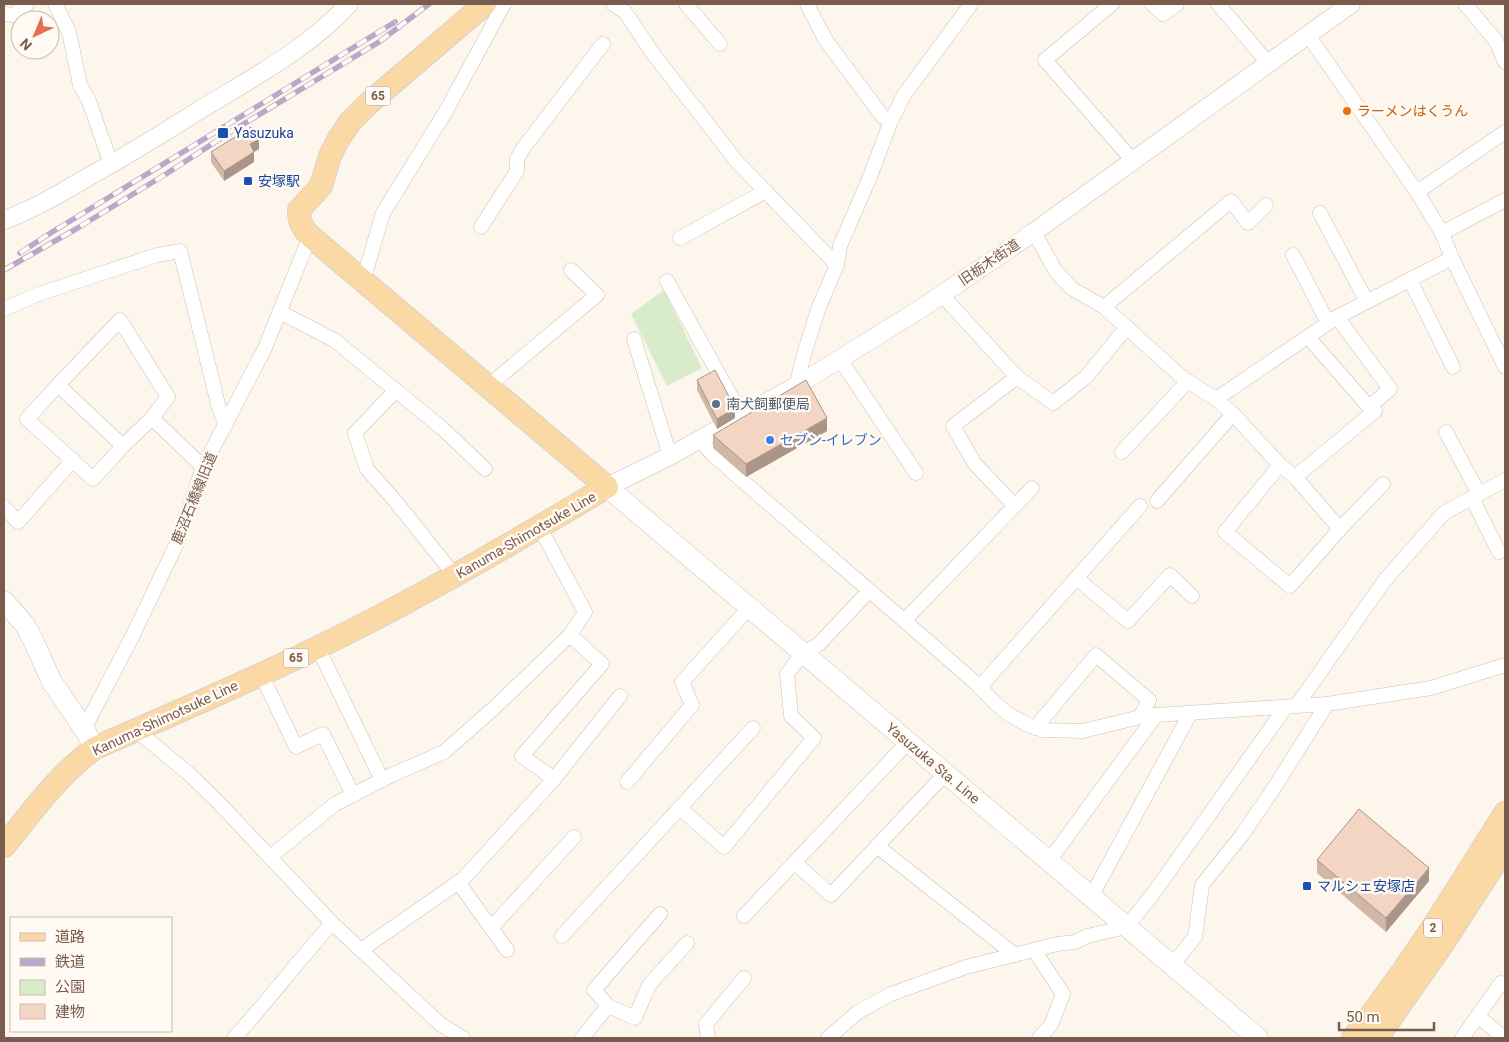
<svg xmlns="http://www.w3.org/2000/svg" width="1509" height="1042" font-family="Roboto,'Noto Sans JP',sans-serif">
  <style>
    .green { fill: #d8ecc9 }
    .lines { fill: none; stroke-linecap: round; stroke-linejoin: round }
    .minor-casing { stroke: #d1beb0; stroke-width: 15 }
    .tertiary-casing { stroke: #d1beb0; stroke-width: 19 }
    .secondary-casing { stroke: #d6c0b0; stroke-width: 21 }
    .primary-casing { stroke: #dad1cd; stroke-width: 24 }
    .minor { stroke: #fff; stroke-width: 14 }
    .tertiary { stroke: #fff; stroke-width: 18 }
    .secondary { stroke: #fff; stroke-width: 20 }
    .primary { stroke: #fbd9a5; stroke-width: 22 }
    .rail-casing { stroke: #b9a8c9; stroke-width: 5.5 }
    .rail { stroke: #fffaf3; stroke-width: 4; stroke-dasharray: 11; stroke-linecap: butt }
    .wall { fill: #d1b7a8 }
    .shaded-wall { fill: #aa9588 }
    .building { fill: #f3d5c3; stroke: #aa9588 }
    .food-dot { fill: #e8710a; stroke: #fffaf3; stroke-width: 2 }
    .transit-dot { fill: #1a4fb4; stroke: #fffaf3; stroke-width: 2 }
    .service-dot { fill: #5c6f8a; stroke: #fffaf3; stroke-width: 2 }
    .shop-dot { fill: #3f7fe0; stroke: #fffaf3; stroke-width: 2 }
    .labels { text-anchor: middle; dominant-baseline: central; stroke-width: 5; stroke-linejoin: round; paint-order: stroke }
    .shield { fill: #fffaf3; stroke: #a28b7f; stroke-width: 1 }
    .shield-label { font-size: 12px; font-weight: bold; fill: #7a5c4d }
    .food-label { font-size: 14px; fill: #c56008; stroke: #fffaf3; text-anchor: start }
    .transit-label { font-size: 14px; fill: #164399; stroke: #fffaf3; text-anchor: start }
    .street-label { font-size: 14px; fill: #7a5c4d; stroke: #fffaf3 }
    .service-label { font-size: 14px; fill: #4e5e75; stroke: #fffaf3; text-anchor: start }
    .shop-label { font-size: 14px; fill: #366cbe; stroke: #fffaf3; text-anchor: start }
  </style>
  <rect width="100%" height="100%" fill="#fdf6ec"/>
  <!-- green -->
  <polygon class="green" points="664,290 702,368 667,386 631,314"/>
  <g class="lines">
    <defs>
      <g id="minor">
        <polyline points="55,4 69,32 80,85 89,101 111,164"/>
        <polyline points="613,4 625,12 654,55 738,163 837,265"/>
        <polyline points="686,4 720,44"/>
        <polyline points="807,4 825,39 883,117 891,121"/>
        <polyline points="1112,4 1045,60 1133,161"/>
        <polyline points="1152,4 1163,14 1177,4"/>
        <polyline points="1218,4 1268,63"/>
        <polyline points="1465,4 1496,41 1505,62"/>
        <polyline points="4,14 13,15 27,4"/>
        <polyline points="1308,35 1417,192 1442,233 1452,258 1505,367"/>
        <polyline points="1417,192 1505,132"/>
        <polyline points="1320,213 1367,302"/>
        <polyline points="481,227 517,171 517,159 524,147 603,44"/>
        <polyline points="1034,232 1055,270 1071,288 1104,307 1184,379 1216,399 1337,317 1452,258"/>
        <polyline points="1442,233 1505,200"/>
        <polyline points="680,238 766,191"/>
        <polyline points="1293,255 1328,323"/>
        <polyline points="1410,280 1453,367"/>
        <polyline points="363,281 383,213 446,111 504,4"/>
        <polyline points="667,281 742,416"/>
        <polyline points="942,295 1017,377 1053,403 1086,377 1127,327"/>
        <polyline points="1104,307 1231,201 1248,223 1266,205"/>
        <polyline points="4,309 36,295 157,255 180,251 219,408 226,425"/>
        <polyline points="280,312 334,340 442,428 485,469"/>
        <polyline points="1337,317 1390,389 1369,407"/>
        <polyline points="634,339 670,456"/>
        <polyline points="840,359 916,473"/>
        <polyline points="58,385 27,419 93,479 123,446"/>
        <polyline points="796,386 804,354 819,307 837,265 840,246 869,179 891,121 904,95 971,4"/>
        <polyline points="487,387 597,295 571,270"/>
        <polyline points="396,390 355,433 367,469 396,502 455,576"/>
        <polyline points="1216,399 1233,414 1280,465 1295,477 1340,529"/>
        <polyline points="152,418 123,446 58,385 120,320 168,397 152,418 203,467"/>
        <polyline points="1446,432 1479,494"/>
        <path d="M699,439L711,453C800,532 891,608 980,687L991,699L1008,714L1028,725L1043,730L1083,731L1140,717L1156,715L1327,704L1274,788L1242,835L1202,885L1195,937L1172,965"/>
        <polyline points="1122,452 1188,381"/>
        <polyline points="1280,465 1225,532 1290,586 1340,529 1383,484"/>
        <polyline points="1295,477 1375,411 1369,407 1308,337"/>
        <polyline points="1472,498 1499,552"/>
        <polyline points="1157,501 1233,414"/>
        <polyline points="1015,506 975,464 953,426 1017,377"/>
        <polyline points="4,507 18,522 73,460"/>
        <polyline points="1076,578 1128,621 1170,575 1192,596"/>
        <polyline points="905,620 1032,488"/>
        <polyline points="318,648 382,780"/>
        <polyline points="261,674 296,747 323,734 353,795"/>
        <polyline points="980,687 1140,506"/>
        <polyline points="1327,704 1431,688 1505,665"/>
        <polyline points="1297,705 1385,580 1444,513 1505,480"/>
        <polyline points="1035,728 1096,655 1149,700 1140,717"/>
        <polyline points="84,729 133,635 177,543 203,467 265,348 310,236"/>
        <polyline points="136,730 188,773 218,802 332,923 440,1024 463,1038"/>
        <polyline points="554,779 620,696"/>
        <polyline points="627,782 692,705 682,682 749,608"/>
        <polyline points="680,808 724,847 814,738 791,716 787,674 803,653 819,644 869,591"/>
        <polyline points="877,846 1015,955"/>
        <polyline points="270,857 335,804 394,774 444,752 493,709 570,635"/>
        <polyline points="1049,861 1156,715"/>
        <polyline points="795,863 831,895 945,774"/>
        <polyline points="458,882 507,950"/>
        <polyline points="1091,897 1190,714"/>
        <polyline points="744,916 908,742"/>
        <polyline points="491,928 574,837"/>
        <polyline points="562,936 753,728"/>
        <polyline points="361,950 463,879 554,779 522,756 602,664 570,635 585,612 540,528"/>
        <polyline points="1034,950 1063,994 1051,1025 1039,1038"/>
        <polyline points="608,1006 635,1018 649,985 687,943"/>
        <polyline points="1478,1016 1504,1038"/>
        <path d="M234,1038C268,1001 298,961 332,923"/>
        <polyline points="582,1038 608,1006 594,990 660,914"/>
        <polyline points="708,1038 706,1024 744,978"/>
        <polyline points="828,1038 858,1012 891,994 966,967 1057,944 1075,942 1087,936 1126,927 1150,898 1285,708"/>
        <polyline points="1462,1038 1501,983"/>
      </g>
      <g id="tertiary">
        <path d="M4,220C34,209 61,193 88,177C124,157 160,135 195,113C248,80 307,50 349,4"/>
        <polyline points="607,487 670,456 796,386 922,308 1034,232 1351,4"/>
      </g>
      <g id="secondary">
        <polyline points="607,487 1258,1038"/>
        <polyline points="4,601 25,625 33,640 52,682 84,729 95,748"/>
      </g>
      <g id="primary">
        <path d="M4,846C32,812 59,774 95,748C170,715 246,683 319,647C418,599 512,543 607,487L310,236C302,227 299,222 299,210L321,186L330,156L338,140L350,122L369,103L485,4"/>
        <path d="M1353,1038C1410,967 1457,890 1505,813"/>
        <polyline points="1377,1038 1442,945 1505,848"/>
      </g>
    </defs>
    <!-- minor casing -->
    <use href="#minor" class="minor-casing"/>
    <!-- tertiary casing -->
    <use href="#tertiary" class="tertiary-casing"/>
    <!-- secondary casing -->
    <use href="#secondary" class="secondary-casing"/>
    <!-- primary casing -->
    <use href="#primary" class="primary-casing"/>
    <!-- minor -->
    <use href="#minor" class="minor"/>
    <!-- tertiary -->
    <use href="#tertiary" class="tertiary"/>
    <!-- secondary -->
    <use href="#secondary" class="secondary"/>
    <!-- primary -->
    <use href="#primary" class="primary"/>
    <defs>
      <g id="rail">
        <polyline points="20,253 49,234 395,22"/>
        <polyline points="4,270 76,229 166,174 232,131 379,42 429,4"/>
      </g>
    </defs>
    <!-- rail casing -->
    <use href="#rail" class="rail-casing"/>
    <!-- rail -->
    <use href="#rail" class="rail"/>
  </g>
  <!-- wall -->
  <g class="wall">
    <polygon points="259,149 254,152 254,162 224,181 211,162 211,152"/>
    <polygon points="697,380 735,418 717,429 697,390"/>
    <polygon points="827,431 746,477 713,448 713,435"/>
    <polygon points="1317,860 1429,881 1386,932 1317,873"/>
  </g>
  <!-- shaded-wall -->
  <g class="shaded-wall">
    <polygon points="259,139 259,149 250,154 250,144"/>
    <polygon points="254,152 254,162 224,181 224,171"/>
    <polygon points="735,408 735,418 717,429 717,419"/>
    <polygon points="827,418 827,431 746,477 746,464"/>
    <polygon points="1429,868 1429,881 1386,932 1386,918"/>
  </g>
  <!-- building -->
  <g class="building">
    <polygon points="251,127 259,139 250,144 254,152 224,171 211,152"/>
    <polygon points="715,370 735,408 717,419 697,380"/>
    <polygon points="806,380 827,418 746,464 713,435"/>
    <polygon points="1359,809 1429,868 1386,918 1317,860"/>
  </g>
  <!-- markers -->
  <circle class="food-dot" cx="1347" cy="111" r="5"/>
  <g class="transit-dot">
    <rect x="217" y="127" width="12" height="12" rx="2.5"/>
    <rect x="243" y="176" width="10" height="10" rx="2.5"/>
    <rect x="1302" y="881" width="10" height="10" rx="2.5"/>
  </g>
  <circle class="service-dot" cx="716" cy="404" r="5"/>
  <circle class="shop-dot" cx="770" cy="440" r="5"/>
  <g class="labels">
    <!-- shield labels -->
    <g class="shield">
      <rect x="365.5" y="86.5" width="25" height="19" rx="4"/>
      <rect x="283.5" y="648.5" width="25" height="19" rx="4"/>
      <rect x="1424" y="918.5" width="18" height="19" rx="4"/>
    </g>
    <g class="shield-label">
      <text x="378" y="96">65</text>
      <text x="296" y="658">65</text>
      <text x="1433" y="928">2</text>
    </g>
    <!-- food labels -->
    <g class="food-label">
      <text x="1357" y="111">ラーメンはくうん</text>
    </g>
    <!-- transit labels -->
    <g class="transit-label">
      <text x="234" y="133">Yasuzuka</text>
      <text x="258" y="181">安塚駅</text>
      <text x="1317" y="886">マルシェ安塚店</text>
    </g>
    <!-- street labels -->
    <g class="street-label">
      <text transform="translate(989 262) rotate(-34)">旧栃木街道</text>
      <text transform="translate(194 498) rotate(-68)">鹿沼石橋線旧道</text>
      <text transform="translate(526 535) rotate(-30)">Kanuma-Shimotsuke Line</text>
      <text transform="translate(165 718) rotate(-25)">Kanuma-Shimotsuke Line</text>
      <text transform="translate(933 763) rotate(40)">Yasuzuka Sta. Line</text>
    </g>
    <!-- service labels -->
    <g class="service-label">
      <text x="726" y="404">南犬飼郵便局</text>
    </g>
    <!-- shop labels -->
    <g class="shop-label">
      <text x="780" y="440">セブン-イレブン</text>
    </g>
  </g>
  <!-- border -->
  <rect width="1509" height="1042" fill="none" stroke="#7a5c4d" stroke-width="10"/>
  <!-- legend -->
  <rect x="10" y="917" width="162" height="115" fill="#fffaf3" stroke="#cabbb1"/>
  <rect x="20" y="933" width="25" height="8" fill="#fbd9a5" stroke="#cabbb1"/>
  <text x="55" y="942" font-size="15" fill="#7a5c4d">道路</text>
  <rect x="20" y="958" width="25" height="8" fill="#b9a8c9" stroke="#cabbb1"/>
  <text x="55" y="967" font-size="15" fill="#7a5c4d">鉄道</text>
  <rect x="20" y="980" width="25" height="15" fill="#d8ecc9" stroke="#cabbb1"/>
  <text x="55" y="992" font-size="15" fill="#7a5c4d">公園</text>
  <rect x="20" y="1004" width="25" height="15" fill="#f3d5c3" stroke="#cabbb1"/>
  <text x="55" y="1017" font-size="15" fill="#7a5c4d">建物</text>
  <!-- north arrow -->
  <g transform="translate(35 35) rotate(224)"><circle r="24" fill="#fffaf3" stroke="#cabbb1"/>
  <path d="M0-4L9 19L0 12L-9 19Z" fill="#e76f51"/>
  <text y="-8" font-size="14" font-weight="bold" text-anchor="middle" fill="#7a5c4d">N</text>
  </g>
  <!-- scale -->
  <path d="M1339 1022v8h95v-8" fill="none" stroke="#7a5c4d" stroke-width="2.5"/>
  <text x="1346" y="1022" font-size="15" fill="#7a5c4d" stroke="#fffaf3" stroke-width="4" paint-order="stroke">50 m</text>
</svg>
